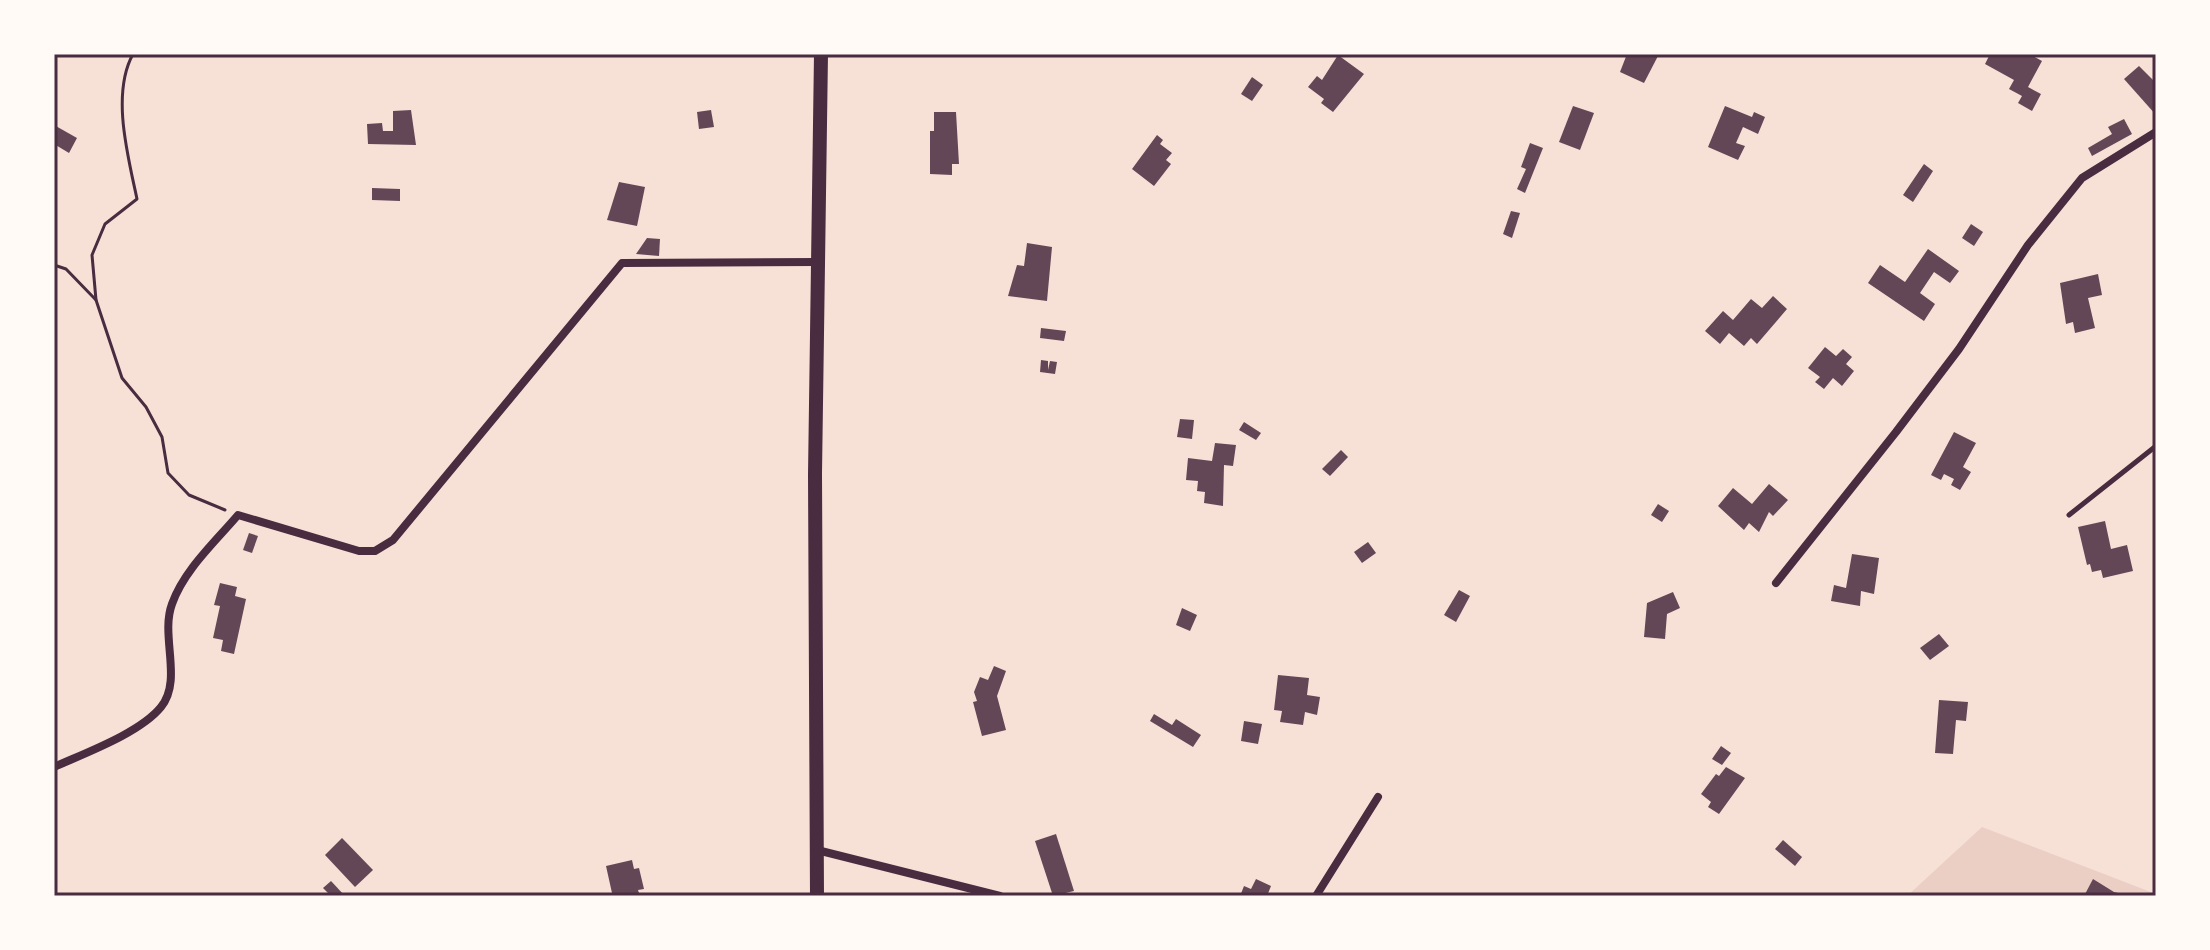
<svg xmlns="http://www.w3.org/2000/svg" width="2210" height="950" font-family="'Nunito Sans',sans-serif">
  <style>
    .green { fill: #ebcfc5 }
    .building { fill: #644757 }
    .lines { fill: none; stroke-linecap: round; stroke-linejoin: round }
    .path { stroke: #4a2c40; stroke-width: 3 }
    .service { stroke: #4a2c40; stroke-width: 5 }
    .minor { stroke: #4a2c40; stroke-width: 8 }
    .secondary { stroke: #4a2c40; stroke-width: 14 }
    .neatline { fill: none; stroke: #4a2c40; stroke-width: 3 }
  </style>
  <rect width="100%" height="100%" fill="#f7e1d7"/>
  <!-- green -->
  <polygon class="green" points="1982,827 2156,894 2156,896 1907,896"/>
  <!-- building -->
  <g class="building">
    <polygon points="1627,54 1659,54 1644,83 1620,72"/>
    <polygon points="1990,54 2022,57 2029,54 2042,61 2028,87 2041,94 2032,111 2018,103 2022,96 2009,89 2014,80 1985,64"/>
    <polygon points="1338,55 1364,74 1333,112 1321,103 1324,99 1308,87 1317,76 1322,80"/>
    <polygon points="2139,66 2156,83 2156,115 2124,79"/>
    <polygon points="1252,77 1263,85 1252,101 1241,94"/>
    <polygon points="1573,106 1594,113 1580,150 1559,142"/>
    <polygon points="1725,106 1752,117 1754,112 1765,117 1758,134 1743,127 1736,143 1745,146 1738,160 1708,147"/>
    <polygon points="411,110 416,145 368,144 367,124 382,123 383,131 393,131 393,111"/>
    <polygon points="711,110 714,127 699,129 697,112"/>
    <polygon points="934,112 956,112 959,164 952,164 952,175 930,174 930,131 934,131"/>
    <polygon points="2124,119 2132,134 2092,156 2088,148 2112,134 2108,127"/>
    <polygon points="54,125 77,138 69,153 54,144"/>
    <polygon points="1157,135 1163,140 1160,144 1172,153 1166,160 1171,164 1154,186 1132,169"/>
    <polygon points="1530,143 1543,148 1525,193 1517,189 1526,169 1521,167"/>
    <polygon points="1924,164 1933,171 1913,202 1903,195"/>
    <polygon points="619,182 645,187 637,226 607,220"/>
    <polygon points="372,188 400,189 400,201 372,200"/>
    <polygon points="1511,211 1520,213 1512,238 1503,234"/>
    <polygon points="1971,224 1983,232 1974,246 1962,238"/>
    <polygon points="647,238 660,239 659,256 636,254"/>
    <polygon points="1027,243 1052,247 1047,301 1008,296 1017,265 1024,266"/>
    <polygon points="1928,249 1959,271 1950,283 1934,272 1920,293 1935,304 1924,321 1868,283 1880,265 1905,282"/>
    <polygon points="2098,274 2102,295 2088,298 2095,328 2075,333 2073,322 2066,324 2060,283"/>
    <polygon points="1773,296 1787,309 1757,344 1751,338 1744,346 1729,333 1720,344 1705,331 1723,311 1733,320 1751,299 1762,308"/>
    <polygon points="1041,328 1066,331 1064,341 1040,338"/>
    <polygon points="1825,347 1836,356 1843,349 1852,357 1846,364 1854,371 1842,386 1833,378 1824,389 1815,382 1820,377 1808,368"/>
    <polygon points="1041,360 1048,361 1048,370 1050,361 1057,362 1055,374 1040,372"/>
    <polygon points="1180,419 1194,420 1192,439 1177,437"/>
    <polygon points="1244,422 1261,433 1256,440 1239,430"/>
    <polygon points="1954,432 1976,443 1963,467 1971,472 1960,490 1951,485 1954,479 1944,474 1941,480 1931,475"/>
    <polygon points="1215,443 1236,445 1233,466 1224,465 1223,506 1204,503 1205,492 1197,491 1198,481 1186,480 1188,458 1212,461"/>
    <polygon points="1341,450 1348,457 1330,476 1322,469"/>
    <polygon points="1769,484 1788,500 1773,516 1769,512 1759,532 1749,523 1744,530 1718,506 1733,488 1752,504"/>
    <polygon points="1658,504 1669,511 1662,522 1651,515"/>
    <polygon points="2105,521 2111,549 2127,545 2133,571 2103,578 2101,570 2092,572 2090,564 2087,565 2078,527"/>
    <polygon points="249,533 258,536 252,553 243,550"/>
    <polygon points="1368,542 1376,553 1362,563 1354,552"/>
    <polygon points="1852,554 1879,558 1874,594 1861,591 1860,606 1831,601 1834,585 1846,588"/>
    <polygon points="220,583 237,587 235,596 246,599 234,654 221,651 223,640 213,638 220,606 214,605"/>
    <polygon points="1459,590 1470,596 1456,622 1444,615"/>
    <polygon points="1673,592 1680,608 1667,614 1665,639 1644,637 1647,603"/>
    <polygon points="1182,608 1197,615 1190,631 1176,625"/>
    <polygon points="1939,634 1949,646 1930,660 1920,648"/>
    <polygon points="994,666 1006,671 997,696 1006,730 982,736 973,702 977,701 974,692 980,677 988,680"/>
    <polygon points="1278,675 1309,678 1307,695 1320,697 1317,715 1305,712 1303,725 1280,722 1282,711 1274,710"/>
    <polygon points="1939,700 1968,702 1966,721 1956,720 1953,754 1935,753"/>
    <polygon points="1154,714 1172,725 1176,719 1201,735 1193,747 1150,721"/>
    <polygon points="1244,721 1262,724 1258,744 1241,741"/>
    <polygon points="1721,746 1731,753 1722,765 1712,759"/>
    <polygon points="1726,767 1745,778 1719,814 1708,807 1711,802 1701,794 1716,774 1719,776"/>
    <polygon points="1056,834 1074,891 1053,896 1035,841"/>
    <polygon points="342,838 373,870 355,887 325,855"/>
    <polygon points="1783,840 1802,857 1795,866 1775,849"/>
    <polygon points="632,860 634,869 639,868 644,889 638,890 640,896 612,893 606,866"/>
    <polygon points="1256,879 1271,886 1267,896 1240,896 1244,886 1251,889"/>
    <polygon points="2093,879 2114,892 2131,896 2084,896"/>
    <polygon points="331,881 345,896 331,896 323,888"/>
  </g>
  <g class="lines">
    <!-- path -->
    <g class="path">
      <path d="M133,54C111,94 128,156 137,199L105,224L92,255L96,300L122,378L146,407L162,437L168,473L189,495L225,510"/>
      <polyline points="54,265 66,269 96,300"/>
    </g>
    <!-- service -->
    <polyline class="service" points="2069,515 2156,446"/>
    <!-- minor -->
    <g class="minor">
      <polyline points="1776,583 1896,432 1959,349 2028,245 2082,178 2156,132"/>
      <path d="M54,767C85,753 140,733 161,707C183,680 160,636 172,604C184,570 215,542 238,515L359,551H375L393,540L622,263L817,262"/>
      <polyline points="817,850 1000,896"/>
      <polyline points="1316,896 1378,797"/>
    </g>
    <!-- secondary -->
    <polyline class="secondary" points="817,896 815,474 821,54"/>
  </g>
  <!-- border -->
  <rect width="2210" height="950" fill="none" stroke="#fffaf5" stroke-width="112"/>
  <rect x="56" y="56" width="2098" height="838" class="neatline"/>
</svg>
